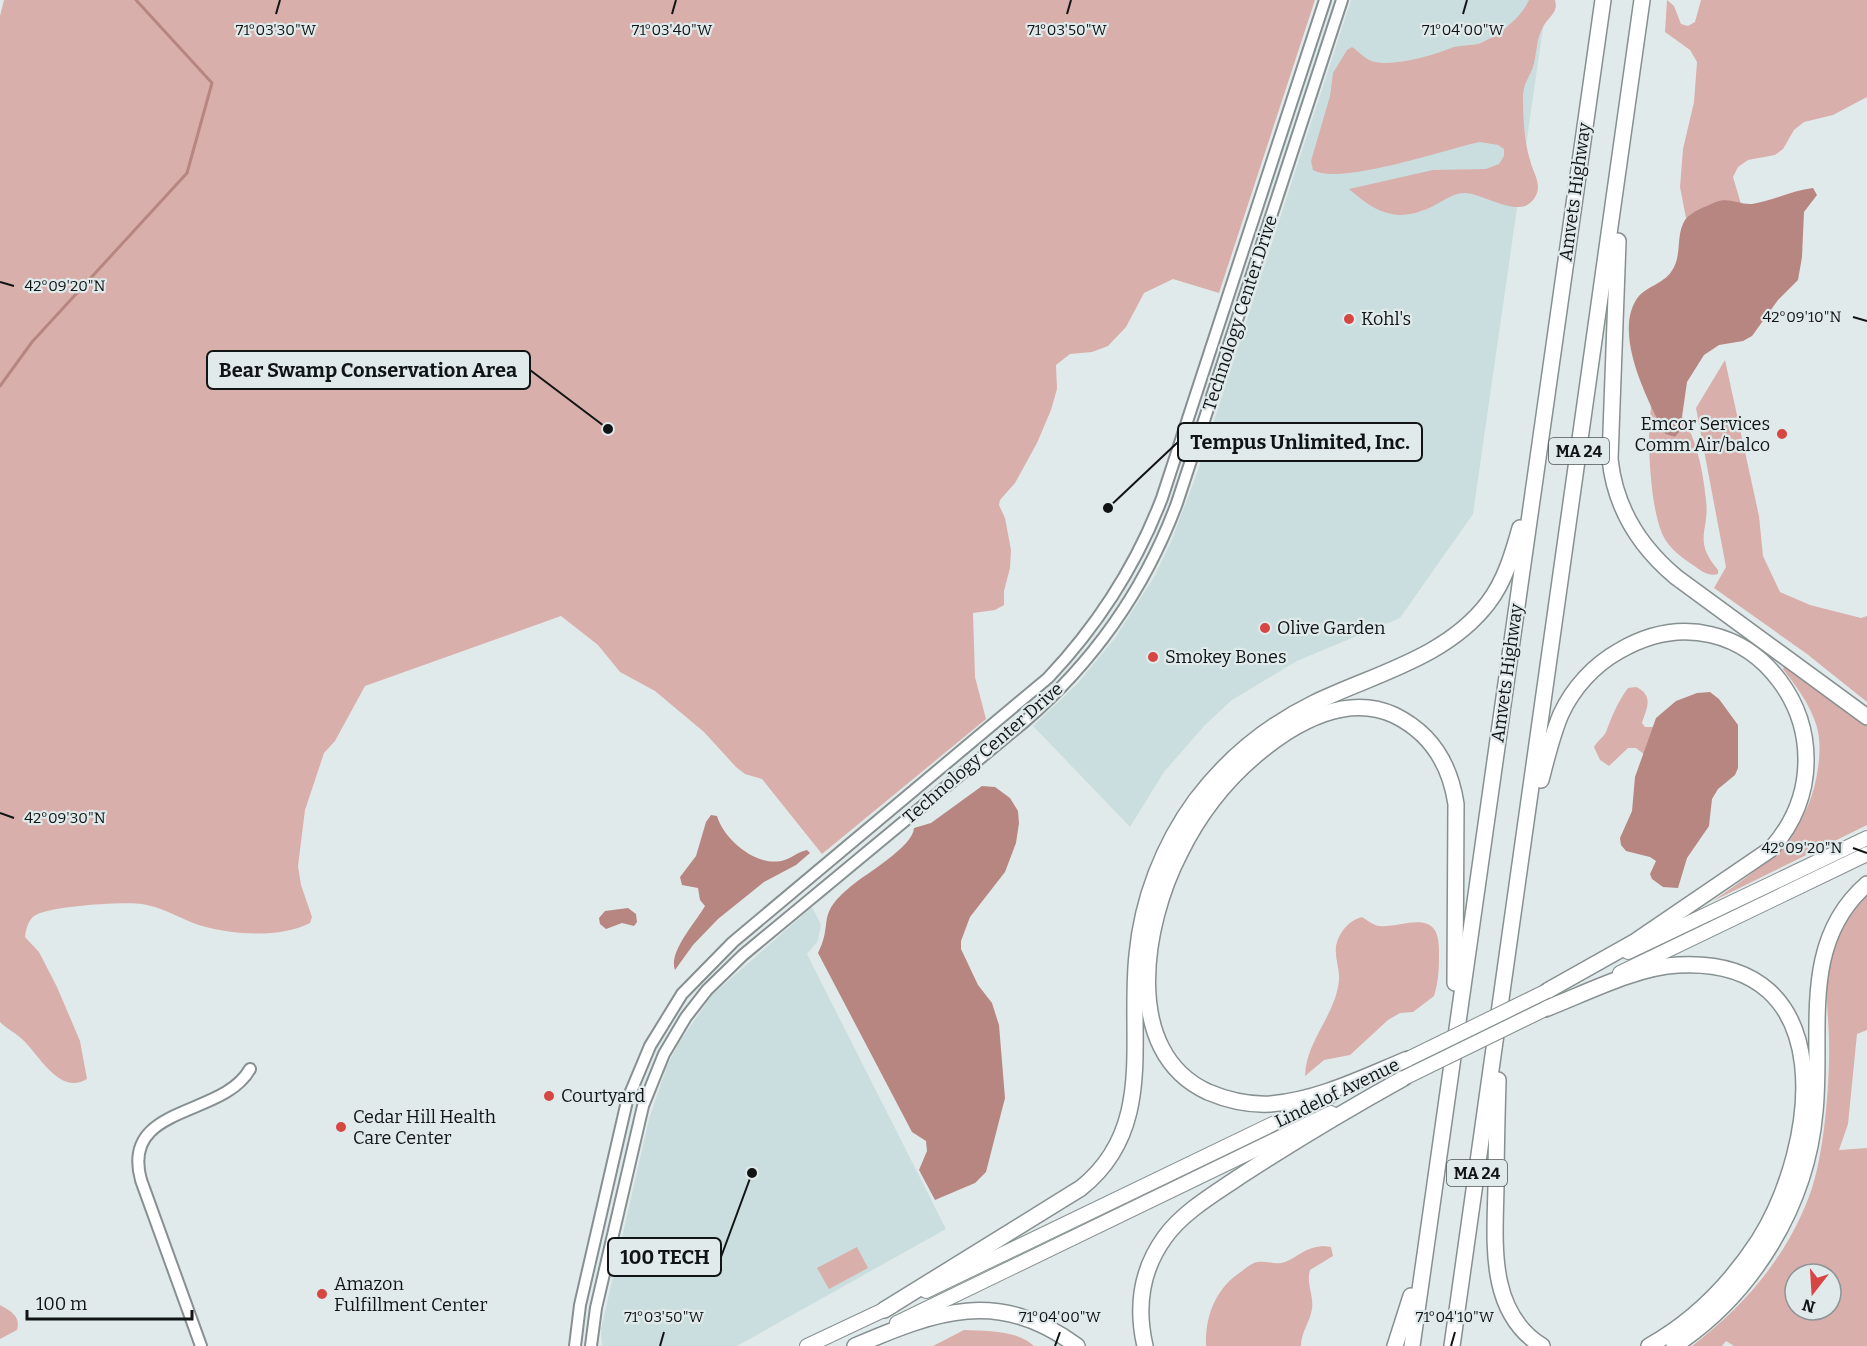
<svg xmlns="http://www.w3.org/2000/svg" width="1867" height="1346" font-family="Bitter,serif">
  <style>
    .built { fill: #cbdedf }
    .green { fill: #d9afab; fill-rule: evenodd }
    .water { fill: #b78681 }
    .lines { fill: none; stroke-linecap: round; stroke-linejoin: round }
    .stream { stroke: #b78681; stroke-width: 3 }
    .minor-casing { stroke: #879090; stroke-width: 14 }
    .major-casing { stroke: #879090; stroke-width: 16 }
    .highway-casing { stroke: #879090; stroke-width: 18 }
    .minor { stroke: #fff; stroke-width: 10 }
    .major { stroke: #fff; stroke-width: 14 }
    .highway { stroke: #fff; stroke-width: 15 }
    .major-bridge-casing { stroke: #879090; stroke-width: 16; stroke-linecap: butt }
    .major-bridge { stroke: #fff; stroke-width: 14 }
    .ticks { fill: none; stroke: #111414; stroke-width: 2 }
    .poi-dot { fill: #d64744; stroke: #e1eaeb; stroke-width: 2 }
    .labels { text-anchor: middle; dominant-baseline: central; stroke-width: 4.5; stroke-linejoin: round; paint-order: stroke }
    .shield { fill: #e1eaeb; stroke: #4f5454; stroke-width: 1.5 }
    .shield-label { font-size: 16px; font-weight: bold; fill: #111414 }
    .street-label { font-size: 18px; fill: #111414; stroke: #e1eaeb }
    .poi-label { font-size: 18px; fill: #111414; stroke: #e1eaeb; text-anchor: start }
    .ticks-label { font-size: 15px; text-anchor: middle; fill: #111414; stroke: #e1eaeb; stroke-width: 4.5; stroke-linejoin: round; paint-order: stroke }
    .leader { fill: none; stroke: #111414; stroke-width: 2 }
    .callout-dot { fill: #111414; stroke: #e1eaeb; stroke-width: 2 }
    .callout { fill: #e1eaeb; stroke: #111414; stroke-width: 2 }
    .callout-label { font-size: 20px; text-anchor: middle; font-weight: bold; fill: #111414 }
  </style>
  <rect width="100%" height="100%" fill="#e1eaeb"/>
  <!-- built -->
  <g class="built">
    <polygon points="1351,0 1547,0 1473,514 1400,618 1297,661 1232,700 1205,725 1164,772 1130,827 1033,726 1077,684 1115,638 1154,577 1170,544 1196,476"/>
    <polygon points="812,907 821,924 818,941 807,954 946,1229 737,1346 602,1346 601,1329 649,1119 667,1066 680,1041 712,995"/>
  </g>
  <!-- green -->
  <g class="green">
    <path d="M4,0H1315L1219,293L1173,279L1144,293L1126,327L1108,346L1092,352L1070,354L1056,365L1057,389L1051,410L1037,443L1015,483L1000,500L999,505L1005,518L1011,550L1010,568L1004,591V605L995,610L973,613L975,677L986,719L822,854L762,779L745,774L736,767L704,732L655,691L620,672L598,645L561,616L365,686L335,741L324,753L305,810L298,866L301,885L312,917L310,923C280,939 225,935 193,923C176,916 161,907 142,904C125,901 46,906 34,916C28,921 26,929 25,937L39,952L57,987L80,1041L87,1079C60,1096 39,1055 23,1040C16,1033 7,1029 0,1022V16Z"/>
    <path d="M1529,0H1555C1559,13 1548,17 1543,27C1536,39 1537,54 1533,67C1529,78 1523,84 1523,97C1523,117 1524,141 1530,160C1532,169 1538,178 1538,187C1538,193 1535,199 1530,203C1515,216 1483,194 1465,193C1453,193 1445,200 1435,205C1399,224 1377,214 1349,189L1433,170L1486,169L1499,164L1504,156V149L1498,145L1480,142C1446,149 1340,186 1313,170L1311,161L1330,96L1333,73L1347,50L1352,47C1360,52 1365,60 1375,62C1396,66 1431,56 1451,48C1458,45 1469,46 1478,44C1497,37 1521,18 1529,0Z"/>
    <path d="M1667,0L1674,6L1681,24L1688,26L1695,22L1701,0H1867V97L1833,115L1804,122L1794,130L1783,149L1775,155L1748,160L1738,167L1733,177L1741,204C1721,197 1703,207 1686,218L1680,187L1683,149L1694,102L1697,62L1690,50L1665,32Z"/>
    <polygon points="1725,360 1759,516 1763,556 1780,592 1810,605 1861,618 1867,616 1867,702 1807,654 1714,588 1726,567 1696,408"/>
    <path d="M1652,403L1665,434L1675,437L1680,431L1681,415C1697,439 1703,471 1706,500C1710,532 1692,539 1718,570V574C1709,577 1701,571 1693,565C1679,556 1665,545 1660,528C1650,499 1646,433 1652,403Z"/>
    <path d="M1785,665L1867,726V825L1713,901C1763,866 1806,838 1817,774C1820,758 1821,739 1816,724C1809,703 1796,686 1783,669Z"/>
    <path d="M1636,687C1655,696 1646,709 1642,723L1645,727H1653L1645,755L1636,748H1628L1609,766L1600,760L1594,747C1597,741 1603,738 1606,732C1612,716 1617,703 1628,688Z"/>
    <path d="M1867,895V1030L1857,1034L1848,1124L1839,1150L1867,1148V1346H1734L1726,1341L1722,1346H1692C1746,1305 1790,1253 1812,1188C1824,1152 1830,1083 1829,1043C1829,1014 1822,976 1832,948C1838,929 1852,908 1867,895ZM1795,1274H1831V1310H1795Z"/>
    <path d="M1362,917C1367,920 1373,925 1379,926C1404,928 1439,906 1439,950C1439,966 1439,981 1434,996L1413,1012L1400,1013L1388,1020L1350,1055L1324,1060L1305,1076C1306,1040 1336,1015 1339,980C1340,967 1333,955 1337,942C1341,930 1350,920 1362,917Z"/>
    <path d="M1323,1246L1331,1247L1333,1256L1310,1270C1306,1284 1314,1295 1312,1309C1310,1322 1301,1332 1301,1346H1206C1205,1315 1216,1288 1242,1271C1246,1268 1253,1262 1258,1262C1267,1261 1276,1265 1285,1262C1300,1256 1303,1248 1323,1246Z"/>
    <polygon points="857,1247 868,1268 829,1289 817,1268"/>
    <path d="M0,1305C11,1311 21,1317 17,1330L0,1339Z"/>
    <path d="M964,1330C986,1331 1018,1330 1034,1346H933Z"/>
  </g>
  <!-- water -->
  <g class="water">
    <path d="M1813,188L1817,195L1804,212L1802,257L1798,280L1778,300L1752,336L1743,341L1719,345L1704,355L1687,382L1680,431L1675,437L1665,434C1648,401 1614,336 1636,300C1644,287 1663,284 1671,272C1683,256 1675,236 1685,220C1690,212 1707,206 1716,202C1728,197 1740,205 1752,204C1773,201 1793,190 1813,188Z"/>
    <polygon points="1710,692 1719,699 1738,725 1738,768 1735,775 1718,789 1712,799 1709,826 1687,858 1678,888 1663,887 1652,879 1650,874 1656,861 1650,857 1626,851 1621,845 1620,838 1632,811 1635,777 1656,718 1676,701 1697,693"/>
    <path d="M982,786L995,787L1010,798L1018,811L1019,823L1016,843L1005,872L970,917L961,941V949L978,985L992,1003L999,1025L1005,1098L986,1172L975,1183L935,1200L919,1170L927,1151L926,1141L912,1132L818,953C834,922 815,916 850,887C865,874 913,847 914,828L931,823Z"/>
    <path d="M711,815L717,816C724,840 756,866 781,861C791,859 797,852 807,850L810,853L796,865L764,882L718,919L693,945L675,970C668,952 696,922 705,906L700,900L698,888L682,885L680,877L696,856L706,822Z"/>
    <polygon points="628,908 636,914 637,922 634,926 622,923 606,929 600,924 599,918 605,911"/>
  </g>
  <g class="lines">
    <!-- stream -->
    <polyline class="stream" points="0,386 32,342 187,173 212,83 136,0"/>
    <defs>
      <g id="minor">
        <path d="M201,1346L141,1180C120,1104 223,1118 250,1069"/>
        <path d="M575,1346L580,1305L627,1101L650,1046L682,994L733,942L1048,678C1098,625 1136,566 1162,498L1325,0"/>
        <path d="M591,1346L596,1308L643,1106L664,1054L686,1017L707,990L743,955L1024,722C1094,662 1145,589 1177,503L1342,0"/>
      </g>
      <g id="major">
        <polyline points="1628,952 1867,838"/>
        <polyline points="1620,973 1867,854"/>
        <polyline points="926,1291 1333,1095"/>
        <polyline points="897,1323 1331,1113"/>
        <polyline points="807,1346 892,1306"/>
      </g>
      <g id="highway">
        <path d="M1618,241L1610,459C1615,507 1639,546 1676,577L1867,717"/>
        <path d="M1541,780C1547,757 1552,735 1561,714C1573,688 1594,665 1619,651C1749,575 1867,741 1771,849L1636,941L1547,991"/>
        <path d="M1545,1009C1584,994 1636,967 1678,965C1843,956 1818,1145 1759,1240C1731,1283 1694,1321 1649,1346"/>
        <path d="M1408,1059C1364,1077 1319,1100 1270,1104C1249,1105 1227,1100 1208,1092C1120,1052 1144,922 1180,853C1204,804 1241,762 1287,732C1319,712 1357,698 1394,715C1431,733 1450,764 1456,804L1455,983"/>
        <path d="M1498,1080C1497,1115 1496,1151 1496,1186C1495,1242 1487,1312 1542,1346"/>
        <path d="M884,1310L1081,1188C1156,1128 1128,1040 1137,955C1142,900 1163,845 1196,800C1227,759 1267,726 1314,703C1374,674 1446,658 1488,603C1505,581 1513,553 1520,528"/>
        <path d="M855,1346C937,1311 998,1288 1077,1346"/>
        <path d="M1145,1346C1136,1307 1141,1270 1165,1237C1183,1212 1214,1194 1239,1177C1293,1142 1348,1109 1404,1078"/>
        <polyline points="1395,1346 1411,1296"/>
        <polyline points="1412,1346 1603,0"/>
        <polyline points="1452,1346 1642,0"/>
        <path d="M1674,1346C1753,1294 1807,1205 1815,1111C1823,1031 1799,943 1867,884"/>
      </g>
    </defs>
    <!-- minor casing -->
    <use href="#minor" class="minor-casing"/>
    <!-- major casing -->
    <use href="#major" class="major-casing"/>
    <!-- highway casing -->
    <use href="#highway" class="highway-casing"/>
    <!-- minor -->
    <use href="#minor" class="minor"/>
    <!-- major -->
    <use href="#major" class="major"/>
    <!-- highway -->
    <use href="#highway" class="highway"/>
    <defs>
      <g id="major-bridge">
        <polyline points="1408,1059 1547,991"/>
        <polyline points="1404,1078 1545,1009"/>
      </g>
    </defs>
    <!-- major-bridge casing -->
    <use href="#major-bridge" class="major-bridge-casing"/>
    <!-- major-bridge -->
    <use href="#major-bridge" class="major-bridge"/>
  </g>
  <!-- ticks -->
  <path class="ticks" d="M276,14L280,0M672,14L676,0M1067,14L1071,0M1463,14L1467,0M0,282L14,286M1853,317L1867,321M0,813L14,818M1853,848L1867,853M660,1346L664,1332M1055,1346L1060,1332M1451,1346L1455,1332"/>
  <!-- markers -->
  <g class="poi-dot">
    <circle cx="1349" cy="319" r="6"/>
    <circle cx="1782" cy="434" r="6"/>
    <circle cx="1265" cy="628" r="6"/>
    <circle cx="1153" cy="657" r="6"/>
    <circle cx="549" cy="1096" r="6"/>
    <circle cx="341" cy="1127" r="6"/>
    <circle cx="322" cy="1294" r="6"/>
  </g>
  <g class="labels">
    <!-- shield labels -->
    <g class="shield">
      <rect x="1549" y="438" width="60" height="26" rx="4.5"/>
      <rect x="1447" y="1160" width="60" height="26" rx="4.5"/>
    </g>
    <g class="shield-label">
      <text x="1579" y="451">MA 24</text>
      <text x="1477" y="1173">MA 24</text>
    </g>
    <!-- street labels -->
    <g class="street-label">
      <text transform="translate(1575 192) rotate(-82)">Amvets Highway</text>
      <text transform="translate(1240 313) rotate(-72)">Technology Center Drive</text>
      <text transform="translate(1507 673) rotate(-82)">Amvets Highway</text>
      <text transform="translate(983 753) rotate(-41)">Technology Center Drive</text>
      <text transform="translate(1337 1093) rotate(-26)">Lindelof Avenue</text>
    </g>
    <!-- poi labels -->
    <g class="poi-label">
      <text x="1361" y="319">Kohl's</text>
      <text x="1770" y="424" text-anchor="end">Emcor Services<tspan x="1770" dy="21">Comm Air/balco</tspan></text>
      <text x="1277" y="628">Olive Garden</text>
      <text x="1165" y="657">Smokey Bones</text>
      <text x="561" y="1096">Courtyard</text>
      <text x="353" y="1117">Cedar Hill Health<tspan x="353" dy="21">Care Center</tspan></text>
      <text x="334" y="1284">Amazon<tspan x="334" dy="21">Fulfillment Center</tspan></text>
    </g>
  </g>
  <g class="ticks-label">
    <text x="276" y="35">71°03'30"W</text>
    <text x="672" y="35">71°03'40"W</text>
    <text x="1067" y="35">71°03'50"W</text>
    <text x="1463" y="35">71°04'00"W</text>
    <text x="65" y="291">42°09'20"N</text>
    <text x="1802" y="322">42°09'10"N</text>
    <text x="65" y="823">42°09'30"N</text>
    <text x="1802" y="853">42°09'20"N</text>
    <text x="664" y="1322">71°03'50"W</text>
    <text x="1060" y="1322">71°04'00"W</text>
    <text x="1455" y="1322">71°04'10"W</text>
  </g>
  <!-- callouts -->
  <path class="leader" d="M608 429L530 370M1108 508L1178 442M752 1173L721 1257"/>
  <g class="callout-dot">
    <circle cx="608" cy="429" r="6"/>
    <circle cx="1108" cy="508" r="6"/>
    <circle cx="752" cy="1173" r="6"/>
  </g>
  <g class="callout">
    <rect x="207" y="351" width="323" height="38" rx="6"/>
    <rect x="1178" y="423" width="244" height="38" rx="6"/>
    <rect x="608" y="1238" width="113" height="38" rx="6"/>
  </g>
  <g class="callout-label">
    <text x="368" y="377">Bear Swamp Conservation Area</text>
    <text x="1300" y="449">Tempus Unlimited, Inc.</text>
    <text x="665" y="1264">100 TECH</text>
  </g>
  <!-- north arrow -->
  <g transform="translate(1813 1292) rotate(197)"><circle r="28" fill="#e1eaeb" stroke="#8e9495" stroke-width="1.5"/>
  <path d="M0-4.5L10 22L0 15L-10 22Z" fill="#d64744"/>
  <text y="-9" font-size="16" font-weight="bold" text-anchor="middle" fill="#111414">N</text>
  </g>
  <!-- scale -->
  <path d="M27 1310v9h165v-9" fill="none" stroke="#111414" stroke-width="3"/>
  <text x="36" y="1310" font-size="18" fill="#111414" stroke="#e1eaeb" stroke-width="4.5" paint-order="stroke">100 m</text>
</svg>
